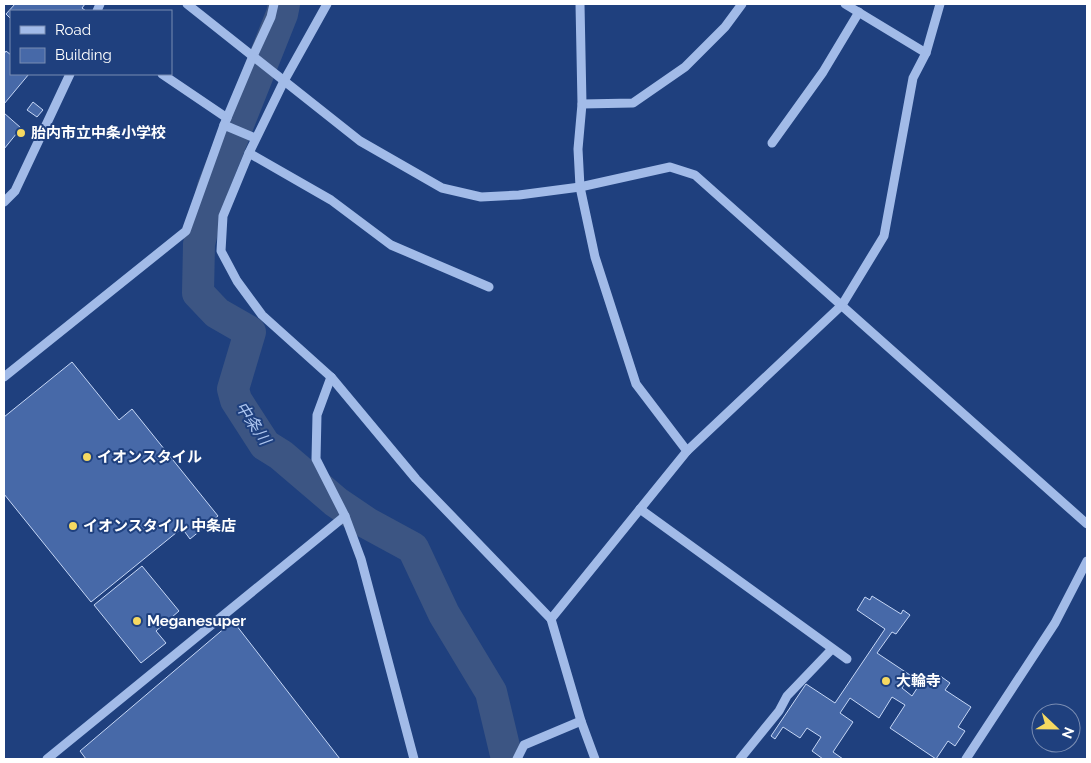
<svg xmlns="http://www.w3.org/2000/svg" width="1091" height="763" font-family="Raleway,'Noto Sans JP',sans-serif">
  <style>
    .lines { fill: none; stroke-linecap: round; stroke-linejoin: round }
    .river { stroke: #3c5583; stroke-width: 32 }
    .building { fill: #4769a8; stroke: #c6d7f6 }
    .minor { stroke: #a2bbe8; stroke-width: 9 }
    .poi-dot { fill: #f6d961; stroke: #1f407e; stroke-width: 2 }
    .labels { text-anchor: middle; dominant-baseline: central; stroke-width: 4; stroke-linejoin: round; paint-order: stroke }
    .poi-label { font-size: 15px; font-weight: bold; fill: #fff; stroke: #1f407e; text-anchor: start }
    .water-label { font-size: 16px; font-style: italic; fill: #adc5ef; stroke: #1f407e }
  </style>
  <rect width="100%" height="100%" fill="#1f407e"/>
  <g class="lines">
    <!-- river -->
    <polyline class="river" points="284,4 282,14 213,187 199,244 198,293 217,313 250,332 233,389 236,400 265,445 281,455 336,502 367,523 413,548 444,614 491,692 507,759"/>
  </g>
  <!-- building -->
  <g class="building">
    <polygon points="15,4 85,4 82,8 86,11 11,11 11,19 6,14"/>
    <polygon points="6,51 11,55 11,74 29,74 4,104 4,54"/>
    <polygon points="33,102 43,110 37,117 27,110"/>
    <polygon points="4,113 21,128 4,149"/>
    <polygon points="72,362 119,420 132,409 218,516 190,539 182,528 91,602 4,494 4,417"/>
    <polygon points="142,566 179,611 156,631 166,643 141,663 94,605"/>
    <polygon points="872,596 901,614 903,610 910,615 896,634 892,632 877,653 910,675 902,688 912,696 925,676 931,680 936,673 950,683 945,690 971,707 958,727 965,731 955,746 948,741 936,759 890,728 905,705 892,697 879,718 850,698 840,713 853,722 833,752 843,759 823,759 812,751 821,737 807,728 800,738 783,727 775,739 771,736 806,684 835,703 885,629 857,610 865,597 870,600"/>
    <polygon points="233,621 340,759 86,759 80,751"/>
  </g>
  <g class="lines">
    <!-- minor -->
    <g class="minor">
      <polyline points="187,4 360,141 442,188 481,197 519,195 580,187 670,167 695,175 1087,524"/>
      <polyline points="327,4 284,81 249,153 223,216 221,251 237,281 262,315 331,377 416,479 551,619"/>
      <polyline points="580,4 582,104 578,149 580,187 595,257 636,384 687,451 551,619 581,721 595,759"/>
      <polyline points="845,4 926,53"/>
      <polyline points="97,11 100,4"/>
      <polyline points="162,74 227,118"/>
      <polyline points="582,104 633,103 685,67 725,27 742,4"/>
      <polyline points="224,125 253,56 271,17 274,4"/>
      <polyline points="772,143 823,72 859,12"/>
      <polyline points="249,153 331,200 391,245 489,287"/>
      <polyline points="4,202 15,191 70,74"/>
      <polyline points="4,377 186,231 224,125 255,138"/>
      <polyline points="331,377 317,415 316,459 345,516 361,559 414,759"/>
      <polyline points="687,451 842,305 884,236 913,78 926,53 940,4"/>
      <polyline points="640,509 847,659"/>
      <polyline points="47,759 345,516"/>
      <polyline points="517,759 524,745 581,721"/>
      <polyline points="740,759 779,711 787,696 832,649"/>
      <polyline points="966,759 1055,623 1087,561"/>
    </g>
  </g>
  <!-- markers -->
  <g class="poi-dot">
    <circle cx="21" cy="133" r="5"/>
    <circle cx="87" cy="457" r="5"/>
    <circle cx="73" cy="526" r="5"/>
    <circle cx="137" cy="621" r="5"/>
    <circle cx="886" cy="681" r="5"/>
  </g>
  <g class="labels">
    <!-- poi labels -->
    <g class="poi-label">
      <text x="31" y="133">胎内市立中条小学校</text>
      <text x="97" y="457">イオンスタイル</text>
      <text x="83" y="526">イオンスタイル 中条店</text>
      <text x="147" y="621">Meganesuper</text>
      <text x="896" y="681">大輪寺</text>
    </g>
    <!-- water labels -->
    <g class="water-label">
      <text transform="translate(253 423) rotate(56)">中条川</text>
    </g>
  </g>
  <!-- border -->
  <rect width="1091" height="763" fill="none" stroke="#ffffff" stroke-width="10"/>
  <!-- legend -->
  <rect x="10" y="10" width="162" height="65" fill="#1f407e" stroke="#798cb2"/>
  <rect x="20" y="26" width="25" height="8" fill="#a2bbe8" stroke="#798cb2"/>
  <text x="55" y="35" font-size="15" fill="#ffffff">Road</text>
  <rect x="20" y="48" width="25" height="15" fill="#4769a8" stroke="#798cb2"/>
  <text x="55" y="60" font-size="15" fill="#ffffff">Building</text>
  <!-- north arrow -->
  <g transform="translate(1056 728) rotate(112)"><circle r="24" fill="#1f407e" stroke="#798cb2"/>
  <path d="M0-4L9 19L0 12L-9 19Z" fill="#f6d961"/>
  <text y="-8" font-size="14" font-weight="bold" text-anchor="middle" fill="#ffffff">N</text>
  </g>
</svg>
